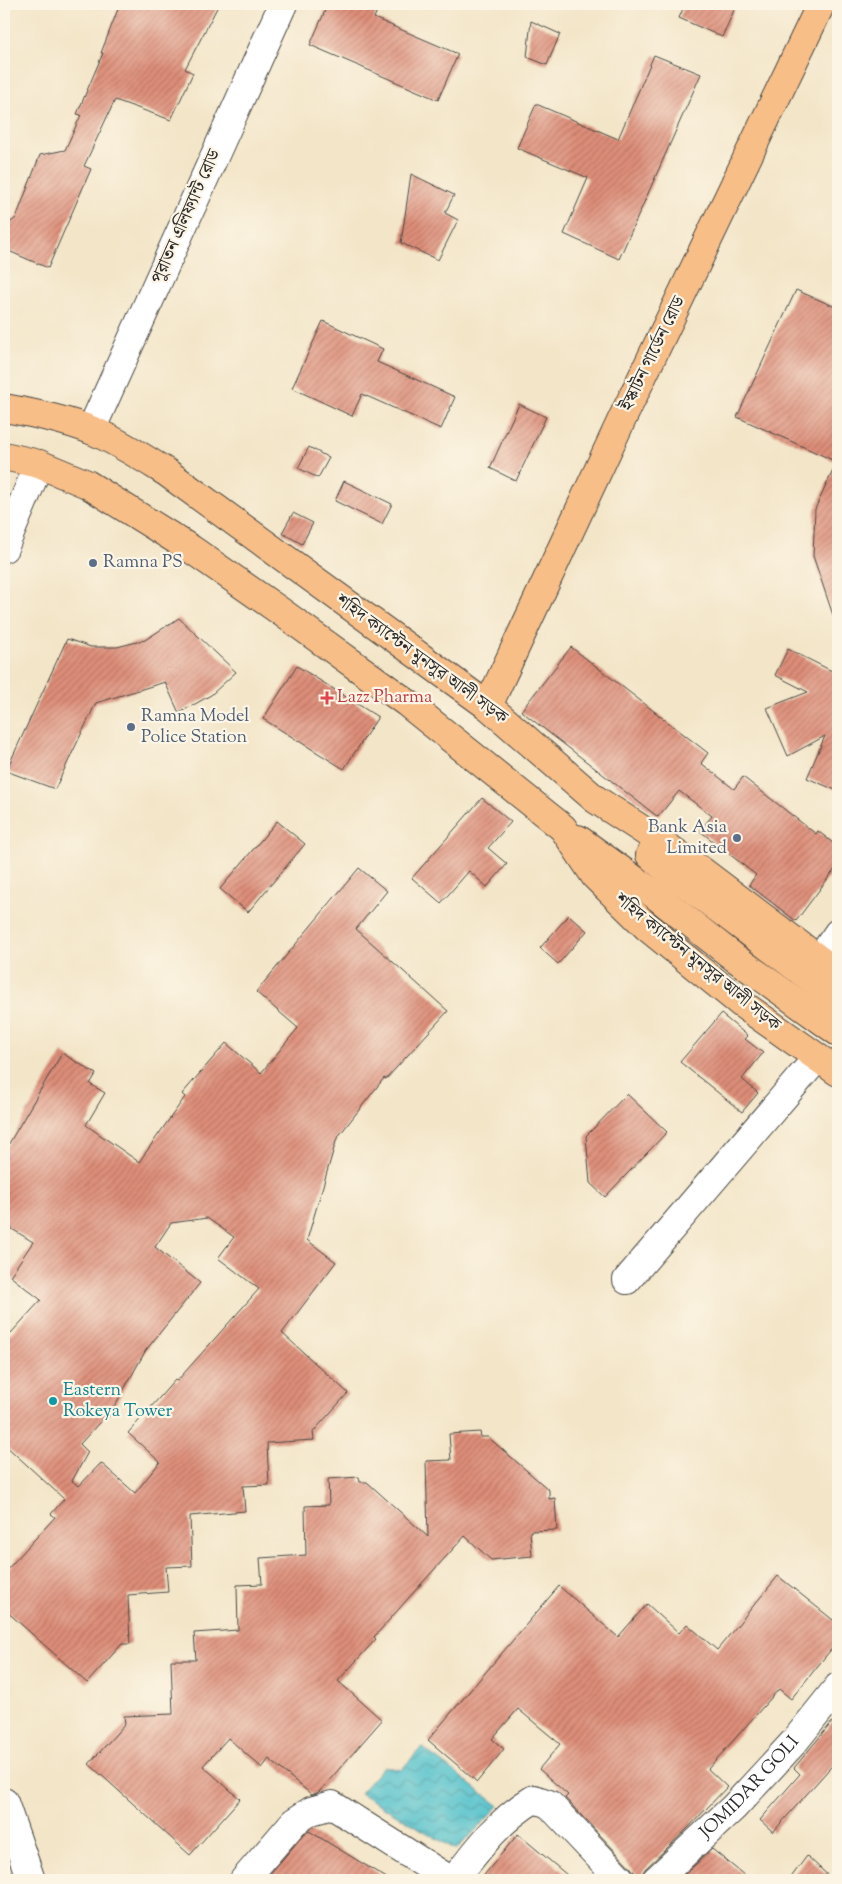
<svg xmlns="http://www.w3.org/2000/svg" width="842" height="1884" font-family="'Sorts Mill Goudy','Noto Serif Bengali',serif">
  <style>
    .water { fill: url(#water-waves); stroke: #40767c }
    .building { fill: url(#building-hatch); fill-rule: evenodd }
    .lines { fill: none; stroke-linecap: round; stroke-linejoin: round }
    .minor-casing { stroke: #494743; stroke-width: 30 }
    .major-casing { stroke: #494743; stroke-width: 30 }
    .minor { stroke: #fff; stroke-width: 28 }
    .major { stroke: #f7be88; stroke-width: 28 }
    .service-dot { fill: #5c6f8a; stroke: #fcf5e5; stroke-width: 2 }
    .health-dot { fill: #e0444e; stroke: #fcf5e5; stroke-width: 2 }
    .culture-dot { fill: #0f9aa8; stroke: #fcf5e5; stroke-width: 2 }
    .labels { text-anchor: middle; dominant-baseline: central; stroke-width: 4.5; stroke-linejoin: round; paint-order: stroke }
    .street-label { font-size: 18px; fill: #2b2b2b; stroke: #fcf5e5 }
    .service-label { font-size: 18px; fill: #4e5e75; stroke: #fcf5e5; text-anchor: start }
    .health-label { font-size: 18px; fill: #be3a42; stroke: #fcf5e5; text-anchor: start }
    .culture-label { font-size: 18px; fill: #0d838f; stroke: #fcf5e5; text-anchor: start }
  </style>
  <defs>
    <pattern id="water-waves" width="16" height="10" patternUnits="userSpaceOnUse" patternTransform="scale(1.25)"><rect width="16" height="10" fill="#55c2cc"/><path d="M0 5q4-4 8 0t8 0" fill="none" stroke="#479ea6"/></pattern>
    <pattern id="building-hatch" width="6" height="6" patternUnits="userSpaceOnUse" patternTransform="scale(1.25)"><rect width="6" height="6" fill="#de8e79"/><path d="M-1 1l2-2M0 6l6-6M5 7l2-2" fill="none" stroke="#b47463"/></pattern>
  </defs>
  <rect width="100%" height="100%" fill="#fcf5e5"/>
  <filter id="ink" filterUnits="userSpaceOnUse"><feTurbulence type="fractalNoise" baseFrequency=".02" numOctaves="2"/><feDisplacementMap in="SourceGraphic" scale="10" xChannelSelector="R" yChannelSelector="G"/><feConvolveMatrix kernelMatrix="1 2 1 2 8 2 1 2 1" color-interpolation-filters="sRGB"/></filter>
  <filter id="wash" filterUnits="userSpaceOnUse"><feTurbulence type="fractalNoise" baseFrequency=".0096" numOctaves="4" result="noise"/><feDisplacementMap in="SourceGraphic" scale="20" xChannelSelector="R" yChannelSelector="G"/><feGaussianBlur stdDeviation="1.12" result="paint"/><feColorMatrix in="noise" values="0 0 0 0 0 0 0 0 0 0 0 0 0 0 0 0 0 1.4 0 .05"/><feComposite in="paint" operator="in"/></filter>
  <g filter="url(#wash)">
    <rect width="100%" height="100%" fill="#f3e5c8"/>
    <!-- water -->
    <polygon class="water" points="422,1747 499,1806 456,1850 360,1793 384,1766 401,1770"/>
    <g id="blocks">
      <!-- building -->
      <g class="building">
        <polygon points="120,4 219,4 185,69 193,73 171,120 115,100 84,166 91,169 48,268 4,249 4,227 16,218 40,155 65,150 81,115 77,114 103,53 101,53"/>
        <polygon points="328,4 380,4 374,18 458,54 438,100 310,45"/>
        <polygon points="685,4 737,4 722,37 679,18"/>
        <polygon points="531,21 560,34 547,65 527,57"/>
        <polygon points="654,55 701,74 619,259 564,234 588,178 517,148 536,104 618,139"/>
        <polygon points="411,174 454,195 445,213 458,220 438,260 401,243"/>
        <polygon points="796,290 838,308 838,621 835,621 813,556 815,509 837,462 737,417"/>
        <polygon points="323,321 383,349 377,362 455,397 441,429 362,394 352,416 292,388"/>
        <polygon points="519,404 546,417 516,481 490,468"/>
        <polygon points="309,447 329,458 318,478 298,468"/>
        <polygon points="344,481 392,504 382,524 335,501"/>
        <polygon points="293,513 313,523 302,544 282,533"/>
        <polygon points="179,618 236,672 211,695 179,713 165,682 96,703 55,789 6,771 67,639 91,647 117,647 145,640"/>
        <polygon points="571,647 708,753 701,763 734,789 743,777 816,834 818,831 838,847 838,865 796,921 749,885 756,875 700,831 712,816 679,791 658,817 521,711"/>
        <polygon points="788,649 838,674 838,791 807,778 825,736 788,756 767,708 808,692 775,675"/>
        <polygon points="297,666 378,717 344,769 263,719"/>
        <polygon points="482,798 511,822 488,848 507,864 487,887 469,871 441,903 412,878"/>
        <polygon points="277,821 305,844 248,912 220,889"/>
        <path d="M359,868L387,891L356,929L448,1011L386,1079L384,1078L337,1138L307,1240L336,1262L282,1333L348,1393L313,1432L314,1440L267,1443L269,1485L243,1486L245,1511L190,1516L192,1566L166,1567L168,1592L128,1595L130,1644H122L87,1683L4,1609V1573L55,1517L51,1514L64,1499L4,1444V1336L11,1333L41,1300L10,1276L33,1242L4,1224V1152L62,1053L96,1074L90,1084L105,1093L86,1125L139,1162L185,1097L182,1094L226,1043L261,1073L298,1028L256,992ZM207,1218L234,1237L218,1258L259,1289L177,1381L175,1380L128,1433L160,1462L135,1493L101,1463L79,1486L72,1481L88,1452L80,1444L107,1414L109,1416L146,1350L200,1283L155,1247L171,1223Z"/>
        <polygon points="569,915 587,931 558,964 540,948"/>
        <polygon points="721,1014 748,1036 745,1039 763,1053 742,1079 758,1093 742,1112 680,1062"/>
        <polygon points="627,1094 667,1132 605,1197 590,1183 586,1136"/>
        <polygon points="480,1432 481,1437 488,1437 549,1490 549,1499 555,1498 557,1530 530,1531 532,1556 491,1560 465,1536 422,1583 374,1637 376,1639 338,1681 382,1720 319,1792 312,1795 269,1759 262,1768 228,1738 203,1766 240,1799 190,1855 89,1764 125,1724 124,1716 173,1714 171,1660 196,1660 194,1633 238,1630 237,1585 262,1584 260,1558 306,1555 305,1506 329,1505 328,1479 359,1477 360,1482 367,1482 428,1537 426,1461 451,1460 449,1434"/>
        <polygon points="778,1576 838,1624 838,1641 791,1699 779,1689 708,1769 727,1787 688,1828 645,1869 639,1880 632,1869 565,1798 568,1795 539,1769 560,1744 518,1709 492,1739 504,1749 477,1782 428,1740 559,1586 618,1637 647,1604 679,1633 687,1624 717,1650"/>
        <polygon points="838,1715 838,1759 773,1832 760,1820 800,1774 794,1768"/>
        <polygon points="309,1831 390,1880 265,1880 304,1834"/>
        <polygon points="518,1834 573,1880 480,1880"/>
        <polygon points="712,1849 750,1880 679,1880"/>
        <polygon points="807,1856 833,1880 789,1880"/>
      </g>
    </g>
  </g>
  <g filter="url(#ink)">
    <use href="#blocks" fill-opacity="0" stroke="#494743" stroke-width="1"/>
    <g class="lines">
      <defs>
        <g id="minor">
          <polyline points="91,430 283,4"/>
          <polyline points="4,548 39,464"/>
          <polyline points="819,960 838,933"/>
          <polyline points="627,1280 817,1058"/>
          <polyline points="4,1802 31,1880"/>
          <polyline points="244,1880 294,1822 311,1811 332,1805 450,1880"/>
          <path d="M454,1880C478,1849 500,1819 534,1799L549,1804L621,1880"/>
          <path id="s1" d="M656,1880L734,1807L794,1742L838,1687"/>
        </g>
        <g id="major">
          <path d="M4,408C33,413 63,419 91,430C117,441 142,457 166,472L488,706L595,799L649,834L699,869L838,974"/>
          <polyline points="4,456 39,464 87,484 191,549 280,611 407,703 563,828 595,876 647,927 742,1004 838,1072"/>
          <polyline points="488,706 623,417 821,4"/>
          <polyline points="578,839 650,891 735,958 838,1032"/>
          <polyline points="650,855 666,869 838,999"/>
        </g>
      </defs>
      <!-- minor casing -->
      <use href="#minor" class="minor-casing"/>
      <!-- major casing -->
      <use href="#major" class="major-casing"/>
      <!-- minor -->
      <use href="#minor" class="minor"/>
      <!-- major -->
      <use href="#major" class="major"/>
    </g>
  </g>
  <!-- markers -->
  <g class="service-dot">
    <circle cx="93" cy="563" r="5"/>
    <circle cx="131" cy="727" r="5"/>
    <circle cx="737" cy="838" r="5"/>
  </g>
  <path class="health-dot" d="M324.5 690.5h5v5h5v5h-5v5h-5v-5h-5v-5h5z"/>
  <circle class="culture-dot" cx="53" cy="1401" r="5"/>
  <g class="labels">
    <!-- street labels -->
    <g class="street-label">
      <text transform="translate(187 217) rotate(-66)">পুরাতন এলিফ্যান্ট রোড</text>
      <text transform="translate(654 354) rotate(-64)">ইস্কাটন গার্ডেন রোড</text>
      <text transform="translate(421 660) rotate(36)">শহিদ ক্যাপ্টেন মুনসুর আলী সড়ক</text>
      <text transform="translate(697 963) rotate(39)">শহিদ ক্যাপ্টেন মুনসুর আলী সড়ক</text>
      <text stroke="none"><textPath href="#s1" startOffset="132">JOMIDAR GOLI</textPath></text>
    </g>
    <!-- service labels -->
    <g class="service-label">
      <text x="103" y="563">Ramna PS</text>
      <text x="141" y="717">Ramna Model<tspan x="141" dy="21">Police Station</tspan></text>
      <text x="727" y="828" text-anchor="end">Bank Asia<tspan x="727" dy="21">Limited</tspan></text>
    </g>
    <!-- health labels -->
    <g class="health-label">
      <text x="337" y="698">Lazz Pharma</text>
    </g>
    <!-- culture labels -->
    <g class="culture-label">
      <text x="63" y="1391">Eastern<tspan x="63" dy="21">Rokeya Tower</tspan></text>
    </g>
  </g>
  <!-- margin -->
  <rect width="842" height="1884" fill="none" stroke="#fcf5e5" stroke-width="20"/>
</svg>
